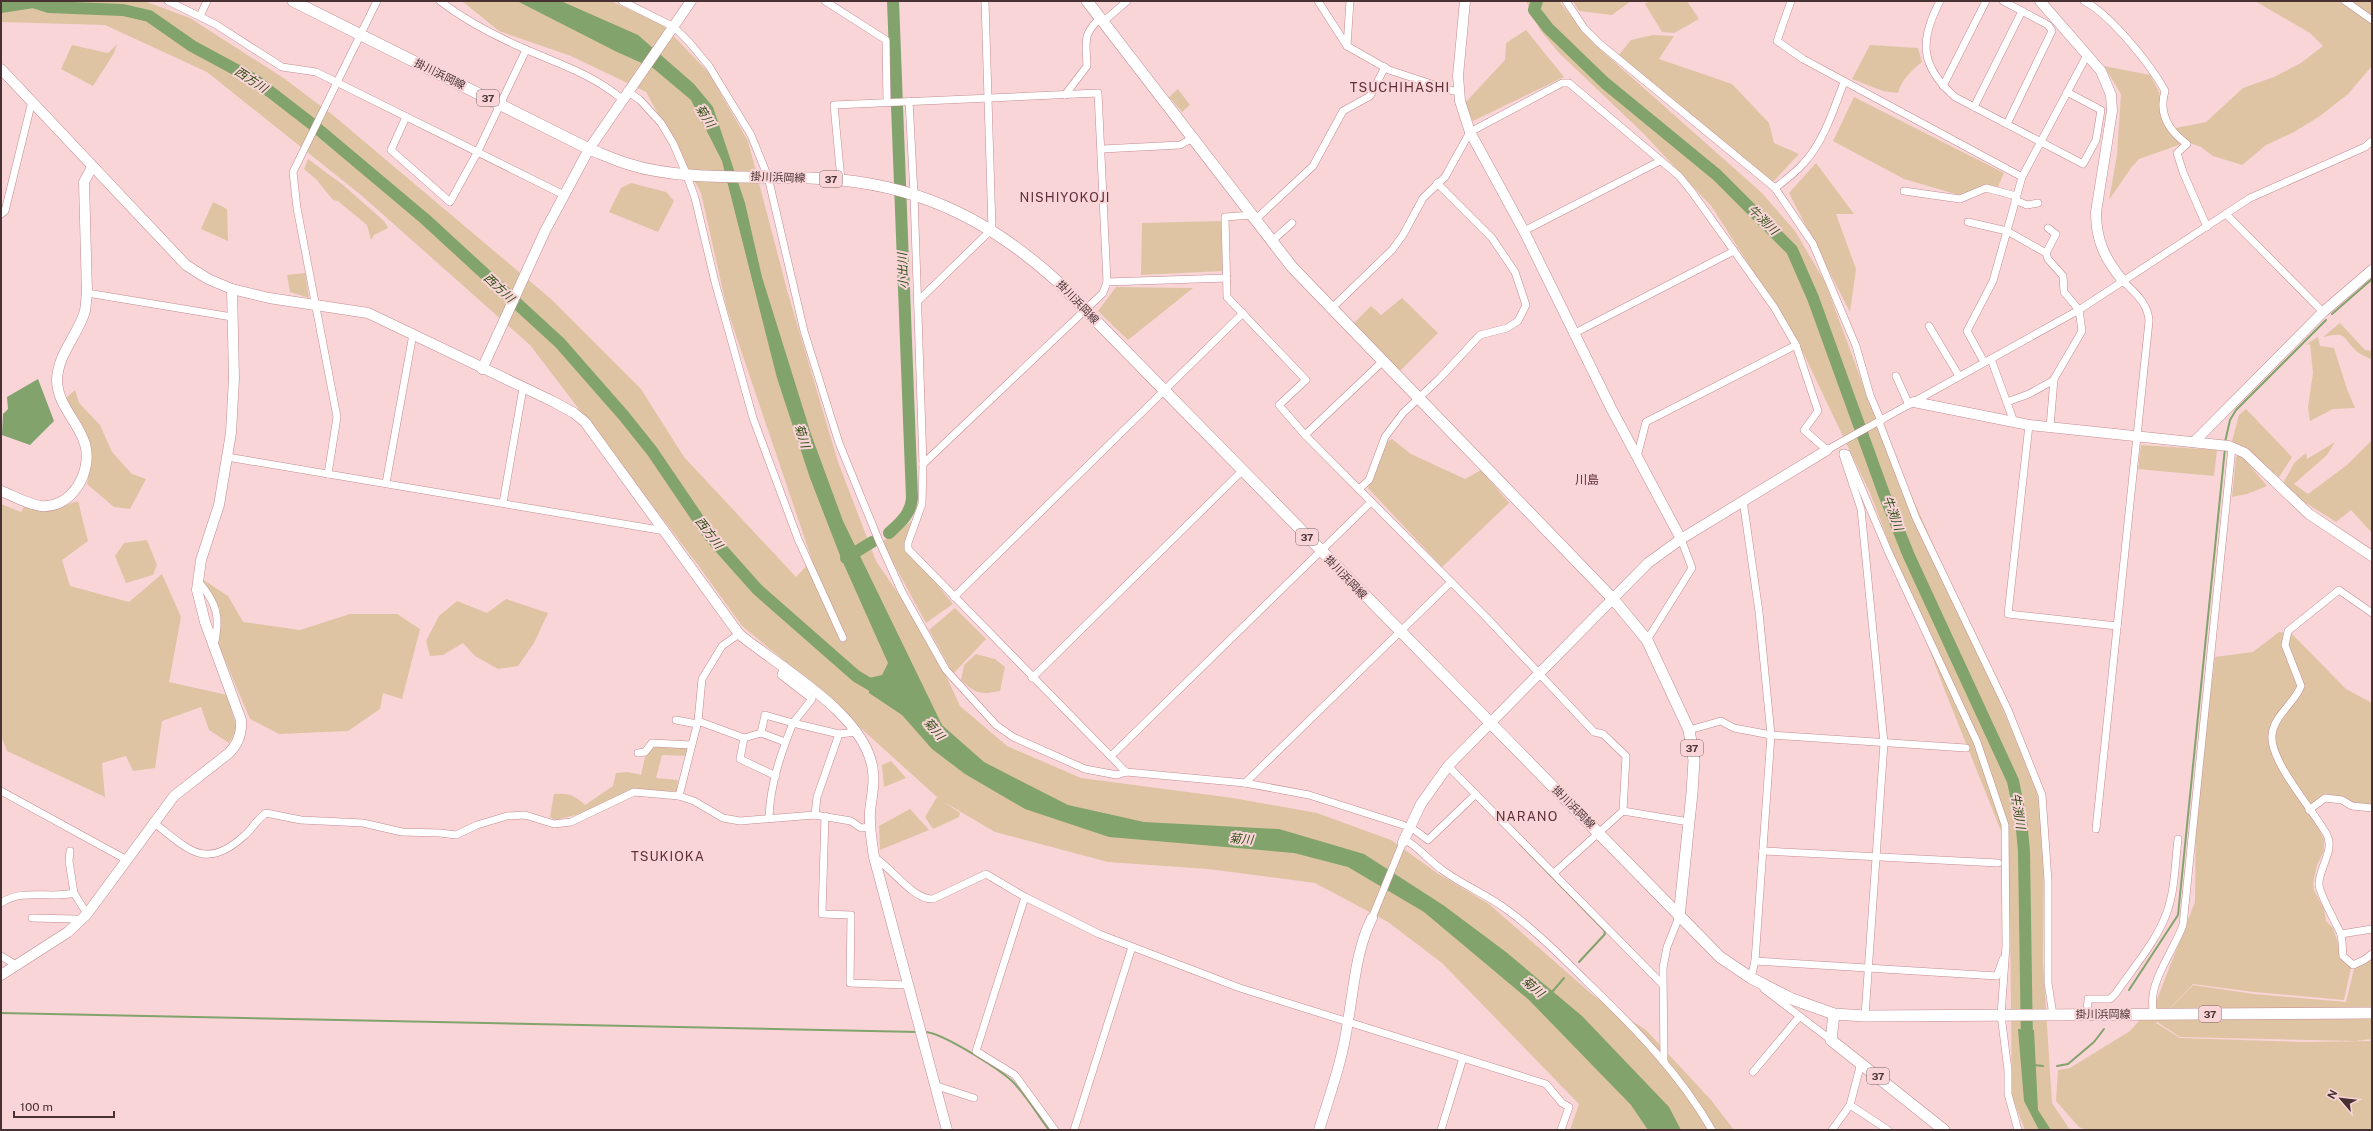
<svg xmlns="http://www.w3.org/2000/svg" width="2373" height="1131" font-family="'Public Sans','Noto Sans JP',sans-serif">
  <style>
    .green { fill: #dfc4a3 }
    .water { fill: #82a36c }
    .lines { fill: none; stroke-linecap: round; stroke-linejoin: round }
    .stream { stroke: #82a36c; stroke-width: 2 }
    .river { stroke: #82a36c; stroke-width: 12 }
    .street-casing { stroke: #c28c91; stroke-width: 8 }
    .secondary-casing { stroke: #c28c91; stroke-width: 11 }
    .primary-casing { stroke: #c28c91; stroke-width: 12 }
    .street { stroke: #fff; stroke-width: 7 }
    .secondary { stroke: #fff; stroke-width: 10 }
    .primary { stroke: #fff; stroke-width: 11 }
    .labels { text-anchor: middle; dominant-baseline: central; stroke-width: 4; stroke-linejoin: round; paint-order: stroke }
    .shield { fill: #f9d5d8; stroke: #7d6264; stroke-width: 1 }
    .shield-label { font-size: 10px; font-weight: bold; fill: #483133 }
    .street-label { font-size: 11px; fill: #483133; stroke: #f9d5d8 }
    .water-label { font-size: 12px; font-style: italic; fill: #2e4d13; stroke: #f9d5d8 }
    .neighbourhood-label { font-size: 12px; fill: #5d2f35; stroke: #f9d5d8 }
    .quarter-label { font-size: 13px; letter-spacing: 1px; fill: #5d2f35; stroke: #f9d5d8 }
  </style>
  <rect width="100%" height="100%" fill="#f9d5d8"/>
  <!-- green -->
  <g class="green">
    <polygon points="1,1 144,1 190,18 285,79 334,116 551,299 641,389 684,457 796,577 812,560 727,309 701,193 646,92 571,56 499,31 462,1 611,1 663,25 709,73 748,141 787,290 838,462 876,561 928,637 960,706 1007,746 1081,778 1233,798 1317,813 1391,840 1437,873 1489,904 1594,996 1646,1030 1711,1100 1734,1130 1570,1130 1579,1104 1442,963 1388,922 1315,883 1208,869 1108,862 995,832 944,802 960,813 959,817 933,829 925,817 937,797 804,677 742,626 698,565 530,345 361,195 207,72 105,25 1,22"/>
    <polygon points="1526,1 1559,1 1593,43 1762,193 1795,231 1825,282 1866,393 1957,598 2037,792 2044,835 2043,963 2052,1103 2070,1130 2025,1130 2012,1097 2010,922 2001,831 1945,691 1870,493 1798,342 1712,207 1644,134 1559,53 1540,30"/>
    <polygon points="1573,1 1631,1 1612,15 1579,11"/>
    <polygon points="1649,1 1687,1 1699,19 1674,33 1662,32 1645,4"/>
    <polygon points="2255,1 2372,1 2372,66 2348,94 2320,116 2294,132 2266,145 2242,165 2213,156 2201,147 2187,142 2139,159 2131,168 2109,200 2117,155 2121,94 2104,66 2150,75 2159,92 2166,121 2171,129 2206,122 2243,88 2274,77 2301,63 2323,46 2310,33"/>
    <polygon points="1526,30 1564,77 1473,121 1464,104 1505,60 1506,43"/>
    <polygon points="1653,35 1674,36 1659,59 1732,84 1769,123 1774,143 1799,154 1772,183 1619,55 1631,40"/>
    <polygon points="117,44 114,53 93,86 61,69 72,45 108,53"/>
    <path d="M1870,45L1918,48L1922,62C1912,70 1901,80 1898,93L1883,91L1852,79Z"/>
    <polygon points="1178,89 1190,105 1182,112 1169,97"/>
    <polygon points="1854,97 2004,173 1997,189 1984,186 1959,195 1904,179 1833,141"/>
    <polygon points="308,159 343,185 384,221 388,228 374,235 371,240 367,225 338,201 333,200 316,179 304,169"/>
    <polygon points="1816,163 1854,214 1836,214 1856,269 1850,312 1789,193"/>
    <polygon points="631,183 666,192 674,201 658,232 609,212 621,188"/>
    <polygon points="213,202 227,209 228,241 201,229"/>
    <polygon points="1221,221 1223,271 1141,275 1142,223"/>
    <polygon points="305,273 309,298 290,292 287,275"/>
    <polygon points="1116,287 1193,288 1128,340 1098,311"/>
    <polygon points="1402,298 1438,333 1400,371 1354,323 1371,306 1381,315"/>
    <path d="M2340,323L2365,350L2372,351V360C2367,357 2359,354 2355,350C2341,335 2347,332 2323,337Z"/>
    <polygon points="2318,337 2320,346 2334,348 2347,389 2355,408 2333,409 2310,421 2308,407 2313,373 2310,344 2305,345"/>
    <polygon points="75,390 79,403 100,425 112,452 132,474 146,479 130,509 114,507 87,484 92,460 84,429 65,399"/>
    <polygon points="2246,409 2292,457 2279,477 2232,441 2239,415"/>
    <polygon points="1392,439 1411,454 1465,479 1481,470 1509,503 1442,567 1368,488 1386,442"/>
    <polygon points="2372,440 2372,533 2351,510 2336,522 2298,498 2283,483 2295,462 2306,453 2307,459 2335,442 2327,455 2294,484 2308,494 2347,465"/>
    <polygon points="2141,445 2217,450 2214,476 2138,469"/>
    <polygon points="2240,454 2267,486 2247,494 2232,497 2236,457"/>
    <polygon points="78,501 88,541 62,560 70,586 129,602 162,574 181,617 169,682 227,695 237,729 229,743 209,730 201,707 162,721 155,768 133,771 126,756 102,763 105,797 7,751 1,736 1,504 21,512 26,504 57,508"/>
    <polygon points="916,518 908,549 953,604 926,623 882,542"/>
    <polygon points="147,540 157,565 153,575 126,583 115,556 124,543"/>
    <polygon points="202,579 228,596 243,622 300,630 350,614 397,614 420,629 402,699 383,693 380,709 348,731 279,734 250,719 219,646 220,609"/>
    <polygon points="506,599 548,613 534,643 518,666 498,669 475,656 463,643 443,655 430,656 426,641 439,616 457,601 487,613"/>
    <polygon points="955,608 986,639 953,674 929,630"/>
    <polygon points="2279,632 2292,634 2346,689 2372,703 2372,806 2366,807 2329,795 2307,809 2324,839 2324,851 2317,865 2313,884 2314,890 2324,909 2326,921 2333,928 2344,961 2351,968 2344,1000 2254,992 2193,984 2156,1023 2180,1038 2303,1042 2372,1041 2372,1130 2086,1130 2079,1127 2056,1101 2058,1070 2070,1068 2130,1031 2156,1002 2195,902 2196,811 2215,657 2253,652"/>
    <path d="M976,654L995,659L1005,667L1000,691C980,695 976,694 961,680L964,665Z"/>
    <path d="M689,745L688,756L662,755L656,778L678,780L677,791L630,790L584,813L555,820L550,817L554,794C568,793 575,795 585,805L613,786L616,773L628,772L641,775L645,757L654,747Z"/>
    <polygon points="891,761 906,778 884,787 882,765"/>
    <polygon points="910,809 929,830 880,850 879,826"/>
    <polygon points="2372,958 2372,1039 2356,1041 2180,1037 2157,1022 2193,985 2254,994 2346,1002 2354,969"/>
  </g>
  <!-- water -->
  <g class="water">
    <polygon points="517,1 561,1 638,35 694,84 713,107 745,203 762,277 811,434 843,521 942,725 984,762 1068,805 1144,822 1279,829 1364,854 1443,905 1506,952 1582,1016 1669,1107 1681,1130 1648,1130 1631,1105 1529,1000 1424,912 1348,867 1294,853 1109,837 1025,809 965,774 932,749 902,715 869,693 869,678 882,675 888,663 841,558 810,478 777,378 722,161 691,100 653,68 617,52"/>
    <polygon points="38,379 54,421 30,445 2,435 3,414 8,409 7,397"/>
    <polygon points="2018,1029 2034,1030 2038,1110 2051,1130 2039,1130 2024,1101"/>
  </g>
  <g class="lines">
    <!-- stream -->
    <g class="stream">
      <polyline points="2332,314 2372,279"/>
      <polyline points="2225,442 2230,420 2236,410 2326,320"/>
      <polyline points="1520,844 1604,930 1605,934 1579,962"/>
      <polyline points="2129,990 2178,915 2225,448"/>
      <polyline points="1552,992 1564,978"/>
      <polyline points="1,1013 918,1032"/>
      <path d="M924,1032C940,1031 999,1069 1012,1081C1026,1095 1037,1114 1049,1130"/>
      <polyline points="2034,1065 2043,1066"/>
      <polyline points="2057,1066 2068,1064 2094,1042 2104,1029"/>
    </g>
    <!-- river -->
    <g class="river">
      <polyline points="1537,1 1534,10 1548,28 1605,83 1717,175 1792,250 1813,298 1884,494 1909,556 2013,781 2021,820 2024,851 2027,1046"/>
      <polyline points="1,7 33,2 49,7 123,10 149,16 192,46 255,80 312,124 425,219 560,343 624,416 652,451 709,535 757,589 856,676 883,692"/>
      <path d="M889,533C900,523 911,514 912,498L893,1"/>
      <polyline points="846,558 872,542"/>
    </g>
    <defs>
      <g id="street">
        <polyline points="168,1 215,24 282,67 316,72 564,195"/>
        <path d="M440,1C466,21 495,36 525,49C561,65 590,73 622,99"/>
        <polyline points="622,1 674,27 689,42 709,66 751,135 768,177 804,331 839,443 879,541 902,592 946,670 996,725 1013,737 1085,769 1117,775 1126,772 1245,783 1309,795 1403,825"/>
        <polyline points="825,1 886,40 887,101"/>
        <polyline points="1318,1 1347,46 1389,70 1453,91 1459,90"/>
        <polyline points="1566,1 1584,28 1600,44 1775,188 1813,244 1856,346 1870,395 1881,421"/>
        <polyline points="1791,1 1777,41 1803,59 2022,177"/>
        <path d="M1940,1C1919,41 1920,66 1955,97L2083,164L2096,140L2101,110L2067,92"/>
        <polyline points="2003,1 2048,25 2052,31 2007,124"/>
        <path d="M2084,1C2110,14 2151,65 2165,91C2158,114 2169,131 2187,144L2177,153L2183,172L2207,227"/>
        <polyline points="2345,1 2372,20"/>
        <polyline points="200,16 207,1"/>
        <polyline points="1104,21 1127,1"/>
        <polyline points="1347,46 1350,1"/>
        <polyline points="1943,86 1986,1"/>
        <polyline points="627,91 640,100 661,123 673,143 686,173 695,198 715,282 753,418 798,539 843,638"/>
        <path d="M1065,95L1087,66C1086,41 1082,35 1101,17"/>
        <polyline points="909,101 914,194 923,464 922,504 908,543 908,549 1126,772"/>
        <polyline points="1974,107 2022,11"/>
        <polyline points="406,117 391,150 450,202 477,153 526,50"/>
        <polyline points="1102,149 1180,145 1193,138"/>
        <polyline points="841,180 834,105 1098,93 1107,282 1103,293 923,464"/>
        <path d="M1775,188C1784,181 1795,173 1803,164C1823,143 1834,109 1844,82"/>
        <polyline points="1904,191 1960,199 1986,188 2016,196"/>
        <polyline points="2015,200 2027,205 2038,203"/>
        <polyline points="1,214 5,211 32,101"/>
        <polyline points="2226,214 2323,312"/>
        <polyline points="1253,215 1225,217 1227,297 1306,380 1279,405 1305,435 1487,618 1594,732 1603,734 1626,756 1623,811"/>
        <polyline points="1256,219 1313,166 1343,111 1370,96 1385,67"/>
        <polyline points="1968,222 2007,231 1993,281 1967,331 1984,362"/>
        <polyline points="1524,231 1660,161"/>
        <polyline points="1272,241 1292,223"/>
        <polyline points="2046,253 2056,234 2048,228"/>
        <polyline points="1107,282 1227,278"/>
        <polyline points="87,293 232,317"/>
        <polyline points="918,301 992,229 985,1"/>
        <polyline points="1331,309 1392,250 1403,235 1423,198 1445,177 1470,132 1562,83 1569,83 1679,176 1692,192 1774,307 1796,345 1818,411 1804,430 1827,450 2079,310 2250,198 2365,147 2372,141"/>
        <polyline points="1929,326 1959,376"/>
        <polyline points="1573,334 1734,251"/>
        <polyline points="1991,359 2014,422"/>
        <polyline points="1896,376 1909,405"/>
        <polyline points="2007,402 2029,394 2054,380"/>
        <polyline points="1879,422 1916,518 2008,710 2042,795 2048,881 2048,983 2053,1015"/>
        <polyline points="2029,425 2008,614 2117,626"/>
        <polyline points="2050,427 2054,379 2082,331 2079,310 2064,292 2063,276 2048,259 2046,253 2007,231 2022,177 2087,55"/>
        <polyline points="1305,435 1382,362"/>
        <polyline points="1843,453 1847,454 1888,551 1977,742 2005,825 2006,946 2001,1015 2008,1070 2008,1094 2018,1130"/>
        <polyline points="1843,455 1861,509 1884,743 1865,1016"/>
        <polyline points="227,457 665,531"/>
        <polyline points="1637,457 1646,422 1796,345"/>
        <polyline points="328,474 337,417 297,208 293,172 377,1"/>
        <polyline points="386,483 413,334"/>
        <polyline points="1359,489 1369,480 1385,437 1403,413 1440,378 1480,335 1507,328 1518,321 1526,305 1515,272 1492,238 1437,183"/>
        <polyline points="1743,500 1759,612 1771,735 1755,961 1751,978 1753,980"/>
        <polyline points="503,503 523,388"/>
        <path d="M198,581C217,603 221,617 214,646"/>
        <polyline points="954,597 1243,313"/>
        <path d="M2372,613L2339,590L2288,631L2285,645L2301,686C2294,704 2274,715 2272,735C2269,761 2314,811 2327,835C2335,851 2318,869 2319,885C2319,892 2336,924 2340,932C2343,939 2342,949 2343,956L2353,965L2364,960L2372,954"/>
        <polyline points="1647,640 1692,568 1681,539"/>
        <polyline points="1032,678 1243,470"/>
        <polyline points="676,720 697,724"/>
        <polyline points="698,721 744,738 740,759 776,776"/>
        <polyline points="1689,730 1721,721 1734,728 1771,735 1966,748"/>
        <polyline points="761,733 765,715 793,723 812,699 781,675 784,665"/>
        <polyline points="744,738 761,733 785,742"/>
        <polyline points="638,753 645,752 652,743 691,745"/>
        <polyline points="1111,756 1371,502"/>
        <polyline points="1448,766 1662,984"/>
        <polyline points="1245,783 1451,582"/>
        <polyline points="1,791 127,860"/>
        <polyline points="679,796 698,721 702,679 722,646 739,634"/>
        <polyline points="2309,810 2325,798 2342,800 2352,806 2372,808"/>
        <polyline points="815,815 817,797 839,734 857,732"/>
        <polyline points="825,816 822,914 851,915 850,983 908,985"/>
        <path d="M769,818C770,785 781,753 793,723L839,734"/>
        <path d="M153,822C188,849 205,872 245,835C253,828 257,819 266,813L301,820L363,823L402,832L440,833L456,835L477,825L507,816L525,815L554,824L571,822L634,792L679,796L694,801L723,818L740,821L815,815L851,821L861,828L871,827"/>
        <path d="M2096,829L2149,321C2148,303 2135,293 2123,281"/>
        <polyline points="1416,831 1428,840 1476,794"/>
        <path d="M1404,839C1419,847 1428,860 1441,869C1462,885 1486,894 1506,909C1535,930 1562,957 1587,982C1634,1027 1680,1074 1712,1130"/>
        <polyline points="70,851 69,861 74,893"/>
        <polyline points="1763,851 1998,863"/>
        <path d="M874,857C892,868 913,900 933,899L986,874L1025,897L1099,934L1240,988L1546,1084L1562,1103L1569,1107L1561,1130"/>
        <polyline points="1554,873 1623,811 1689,822"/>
        <polyline points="1025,897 976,1051 1015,1075 1055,1130"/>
        <path d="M1,903C23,888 49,899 74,893L87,914"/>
        <polyline points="32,918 75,919 78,923"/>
        <polyline points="1372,918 1403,842"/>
        <polyline points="2341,934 2372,929"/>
        <polyline points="1,956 16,965"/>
        <polyline points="1755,961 1997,976 2003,959"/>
        <polyline points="1764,989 1831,1040"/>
        <path d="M2087,1014L2088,999H2110L2116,993C2133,968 2157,941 2167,912C2175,890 2175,863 2178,839"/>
        <path d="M2153,1014C2153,1008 2152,1001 2153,995C2156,973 2175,947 2183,925L2232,447"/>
        <polyline points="1664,1062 1663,968 1667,947 1679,917"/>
        <polyline points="1753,1072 1799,1017"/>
        <polyline points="934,1085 974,1098"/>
        <polyline points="1850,1105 1888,1130"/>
        <polyline points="1074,1130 1132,947"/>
        <polyline points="1441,1130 1463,1058"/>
        <polyline points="1832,1130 1850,1105 1861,1063"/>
      </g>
      <g id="secondary">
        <polyline points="1465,1 1458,76 1460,101 1470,132 1524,231 1611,408 1681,539"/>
        <path d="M2040,1L2101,71L2111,95L2112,111L2096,212C2096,241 2105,259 2123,281"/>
        <path d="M1,69L186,265L208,279L232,289L269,298L368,313L552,401L574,413L585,422L739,634C780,668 868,715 873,772C875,785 871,799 870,812C869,827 872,843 874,857L947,1130"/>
        <polyline points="482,369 545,231 589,149 691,1"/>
        <polyline points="1914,402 2029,425 2229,446 2245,453 2309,514 2372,556"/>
        <polyline points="2194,442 2323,312 2372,270"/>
        <path d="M1,491C14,496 27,504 41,506C72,509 93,471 85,444C78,421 58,406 57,381C57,355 78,335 85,311C86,305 86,299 87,293L84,182L92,167"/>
        <polyline points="1403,842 1421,804 1448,766 1648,563 1681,539 1827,450"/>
        <path d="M1,975L68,932L87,914L174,796L229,753C238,744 242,734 241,720L205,622L197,590L201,560L219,505L231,433L234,378L232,289"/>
        <path d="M1319,1130C1330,1094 1343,1059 1348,1021C1354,987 1356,950 1372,918"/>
      </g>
      <g id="primary">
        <path d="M293,1L589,149C602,154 615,160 628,164C691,184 775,173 842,180C928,189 994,224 1057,281L1720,957L1751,978L1792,999L1834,1014L1865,1016L2372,1013"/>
        <polyline points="1087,1 1292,267 1614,600 1647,640 1689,730 1694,760 1692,793 1679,917"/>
        <polyline points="1834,1014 1831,1040 1944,1130"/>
      </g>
    </defs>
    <!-- street casing -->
    <use href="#street" class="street-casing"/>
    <!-- secondary casing -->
    <use href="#secondary" class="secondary-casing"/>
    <!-- primary casing -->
    <use href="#primary" class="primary-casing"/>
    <!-- street -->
    <use href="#street" class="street"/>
    <!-- secondary -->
    <use href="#secondary" class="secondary"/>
    <!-- primary -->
    <use href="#primary" class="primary"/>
  </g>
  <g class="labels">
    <!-- shield labels -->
    <g class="shield">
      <rect x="477" y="90" width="22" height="16" rx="3"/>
      <rect x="820" y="171" width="22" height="16" rx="3"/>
      <rect x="1296" y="529" width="22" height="16" rx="3"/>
      <rect x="1681" y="740" width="22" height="16" rx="3"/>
      <rect x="2199" y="1006" width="22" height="16" rx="3"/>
      <rect x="1867" y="1068" width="22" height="16" rx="3"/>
    </g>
    <g class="shield-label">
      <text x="488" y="98">37</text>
      <text x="831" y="179">37</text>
      <text x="1307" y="537">37</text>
      <text x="1692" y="748">37</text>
      <text x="2210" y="1014">37</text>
      <text x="1878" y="1076">37</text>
    </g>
    <!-- street labels -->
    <g class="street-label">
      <text transform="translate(440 74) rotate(26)">掛川浜岡線</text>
      <text transform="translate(778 177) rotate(2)">掛川浜岡線</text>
      <text transform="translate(1078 302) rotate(46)">掛川浜岡線</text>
      <text transform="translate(1346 577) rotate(46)">掛川浜岡線</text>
      <text transform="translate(1574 807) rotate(45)">掛川浜岡線</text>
      <text x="2103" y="1014">掛川浜岡線</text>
    </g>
    <!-- water labels -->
    <g class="water-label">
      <text transform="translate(251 80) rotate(33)">西方川</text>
      <text transform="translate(705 116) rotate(57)">菊川</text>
      <text transform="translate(1763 220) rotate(44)">牛渕川</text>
      <text transform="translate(903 271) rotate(-92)">小出川</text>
      <text transform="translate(499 288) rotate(43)">西方川</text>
      <text transform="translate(802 436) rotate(72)">菊川</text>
      <text transform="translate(1893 513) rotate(70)">牛渕川</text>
      <text transform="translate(709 533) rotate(52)">西方川</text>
      <text transform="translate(934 729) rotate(49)">菊川</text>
      <text transform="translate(2018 811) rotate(81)">牛渕川</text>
      <text transform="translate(1241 839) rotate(5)">菊川</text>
      <text transform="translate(1533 987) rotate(41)">菊川</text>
    </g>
    <!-- neighbourhood labels -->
    <g class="neighbourhood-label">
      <text x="1587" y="480">川島</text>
    </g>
    <!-- quarter labels -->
    <g class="quarter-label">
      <text x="1400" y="87">TSUCHIHASHI</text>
      <text x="1065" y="197">NISHIYOKOJI</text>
      <text x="1527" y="816">NARANO</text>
      <text x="668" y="856">TSUKIOKA</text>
    </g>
  </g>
  <!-- border -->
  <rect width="2373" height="1131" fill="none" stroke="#483133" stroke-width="4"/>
  <!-- north arrow -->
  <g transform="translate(2341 1099) rotate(298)" stroke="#f9d5d8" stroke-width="3" paint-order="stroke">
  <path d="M0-3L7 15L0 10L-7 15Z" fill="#483133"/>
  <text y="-6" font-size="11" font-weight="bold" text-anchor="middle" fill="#483133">N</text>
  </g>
  <!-- scale -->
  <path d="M14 1111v6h100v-6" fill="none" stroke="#483133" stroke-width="2"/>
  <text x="20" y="1111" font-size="12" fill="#483133" stroke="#f9d5d8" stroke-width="3" paint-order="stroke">100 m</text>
</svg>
